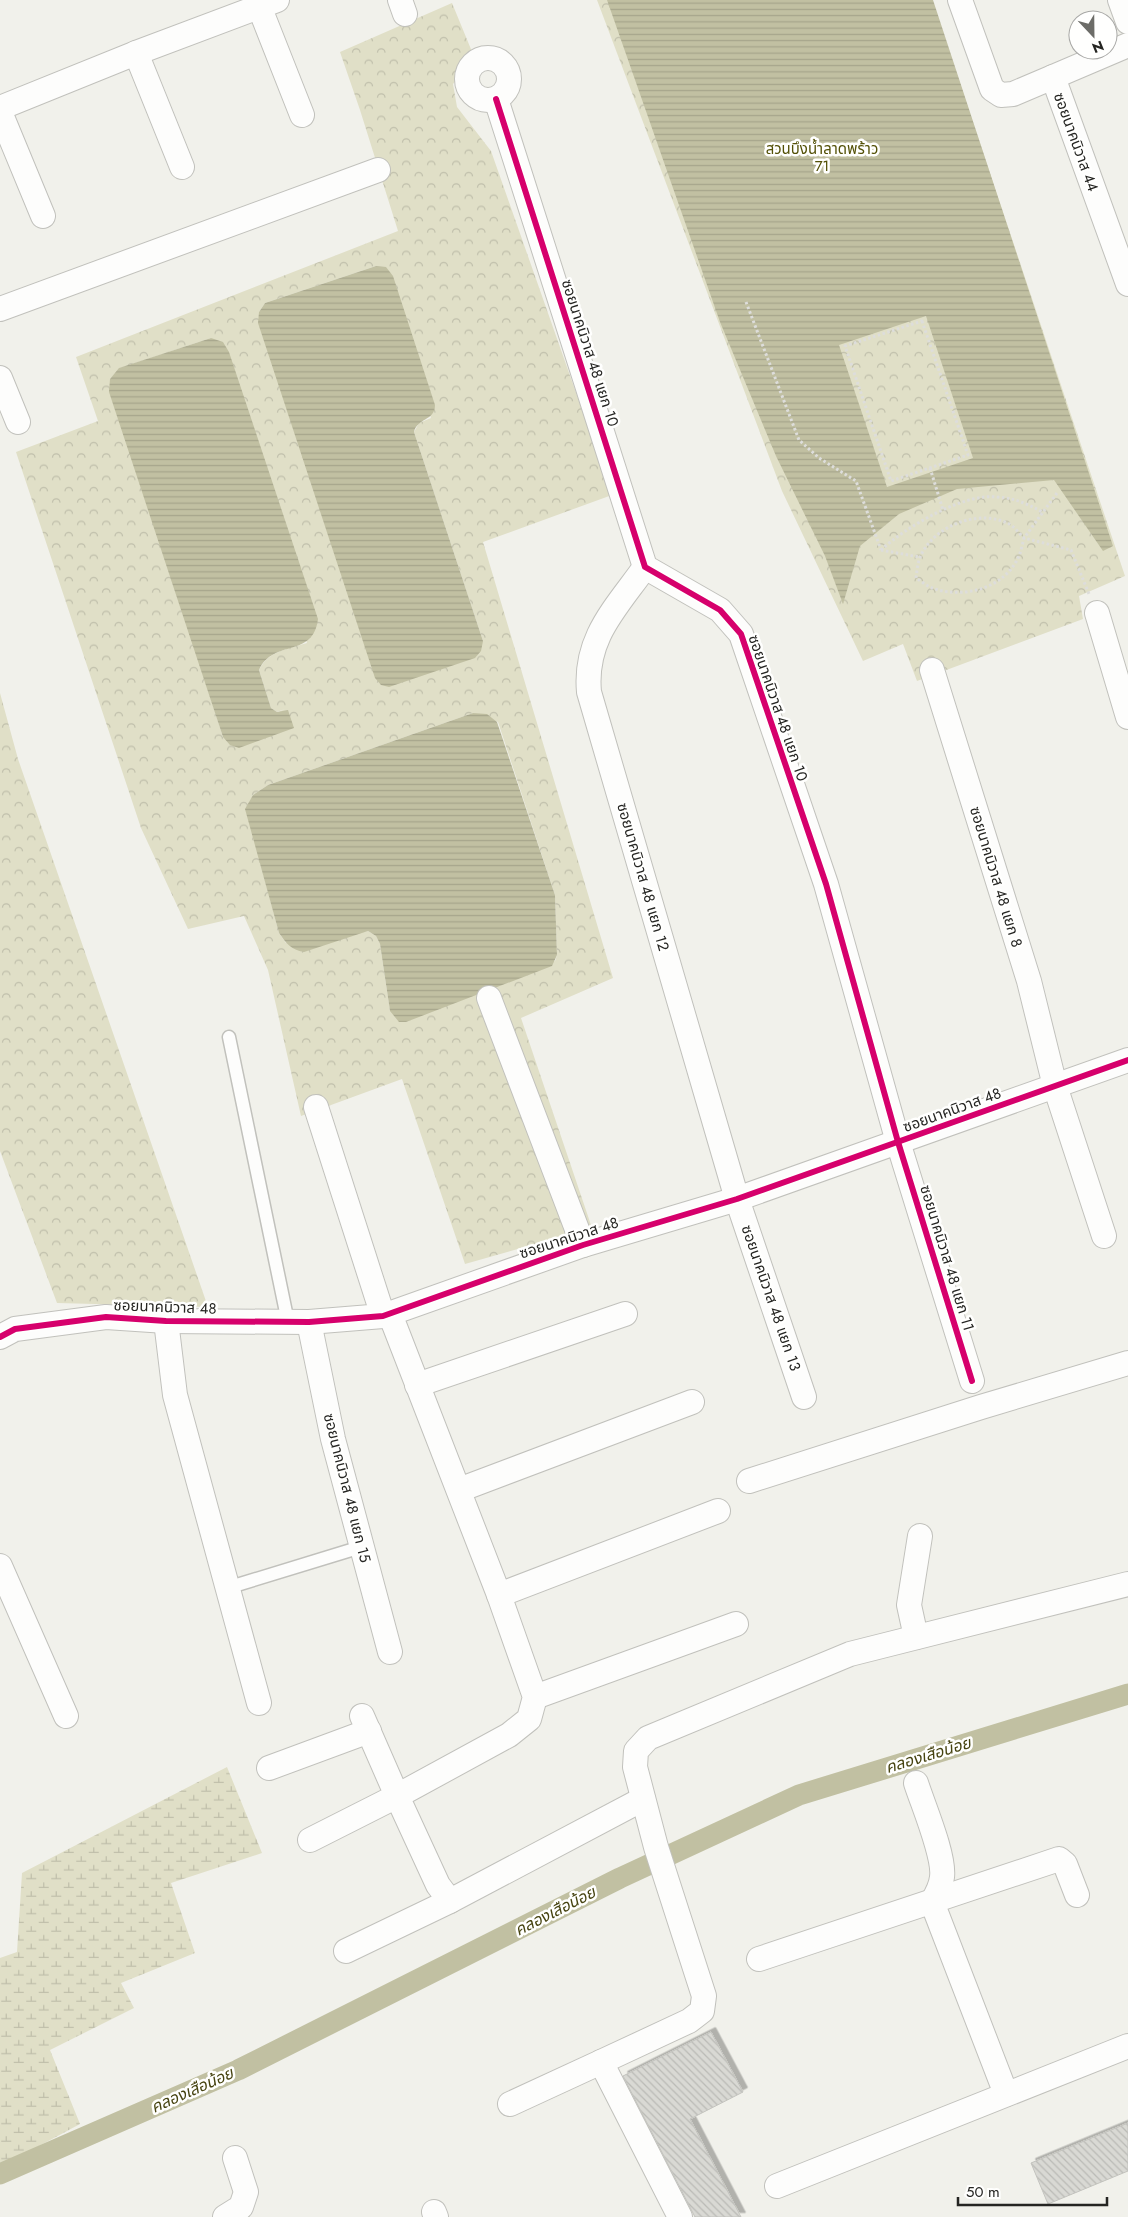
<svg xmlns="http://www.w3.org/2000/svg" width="1128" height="2217" font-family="Jost,'Noto Sans Thai',sans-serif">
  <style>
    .forest { fill: url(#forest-crowns); fill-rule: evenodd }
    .wetland { fill: url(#wetland-marsh) }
    .water { fill: url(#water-rules); fill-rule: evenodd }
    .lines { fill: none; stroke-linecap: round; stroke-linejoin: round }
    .canal { stroke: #c1c0a2; stroke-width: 21 }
    .building { fill: url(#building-back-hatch); stroke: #c3c3be; filter: url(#shadow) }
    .lane-casing { stroke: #c1c1bc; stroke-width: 15 }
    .street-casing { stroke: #c1c1bc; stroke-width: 26 }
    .path { stroke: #dddddb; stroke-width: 3; stroke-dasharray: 2.5 2.5; stroke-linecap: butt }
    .lane { stroke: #fdfdfc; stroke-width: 12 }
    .street { stroke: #fdfdfc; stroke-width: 24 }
    .cycleway-casing { stroke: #fffffe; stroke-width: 9 }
    .cycleway { stroke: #d6006c; stroke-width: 6 }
    .labels { text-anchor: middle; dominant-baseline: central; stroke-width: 5; stroke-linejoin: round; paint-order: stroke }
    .street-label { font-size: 15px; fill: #252522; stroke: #fffffe }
    .park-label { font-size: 15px; fill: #535006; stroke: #fffffe }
    .water-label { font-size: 16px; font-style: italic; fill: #45420f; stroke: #fffffe }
  </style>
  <defs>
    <pattern id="forest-crowns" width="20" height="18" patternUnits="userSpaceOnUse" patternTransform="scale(1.25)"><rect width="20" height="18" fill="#e0dfc7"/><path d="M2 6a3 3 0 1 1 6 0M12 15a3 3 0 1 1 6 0" fill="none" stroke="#c0bfab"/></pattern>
    <pattern id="wetland-marsh" width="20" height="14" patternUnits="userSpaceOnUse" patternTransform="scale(1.25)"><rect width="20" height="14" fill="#e0dfc7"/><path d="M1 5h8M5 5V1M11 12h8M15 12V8" fill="none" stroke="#c0bfab"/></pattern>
    <pattern id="water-rules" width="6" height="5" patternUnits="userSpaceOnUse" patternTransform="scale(1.25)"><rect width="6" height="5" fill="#c1c0a2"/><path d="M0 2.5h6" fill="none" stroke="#a6a58b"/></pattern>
    <pattern id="building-back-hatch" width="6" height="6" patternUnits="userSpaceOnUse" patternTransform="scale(1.25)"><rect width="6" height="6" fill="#d9d9d4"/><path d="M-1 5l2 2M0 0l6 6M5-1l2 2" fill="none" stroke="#babab6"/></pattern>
    <filter id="shadow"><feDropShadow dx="4.5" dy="-4.5" stdDeviation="0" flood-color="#0004"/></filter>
  </defs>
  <rect width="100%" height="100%" fill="#f1f1eb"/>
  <!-- forest -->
  <g class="forest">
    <polygon points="597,0 932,0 1125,576 1079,596 1083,619 917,681 903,644 863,661 782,491"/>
    <path d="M452,3L475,59L453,84L457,107L491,151L612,495L483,542L613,978L521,1018L592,1228L465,1264L402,1079L301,1116L268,970L244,916L188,929L141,828L16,452L98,421L76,357L398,231L360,110L340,52ZM376,266L431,418L419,423L414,432L483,641L259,312L265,303ZM211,338L307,643C288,649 268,651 259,670L271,708L277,712L285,709L223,737L110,379L120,368ZM473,713L498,722L555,895L557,955L555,961L390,1011L380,944L376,936L368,931L286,943L279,933L246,809L253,795L268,785Z"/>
    <polygon points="0,693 18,759 208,1307 57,1303 0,1151"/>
  </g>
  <!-- wetland -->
  <polygon class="wetland" points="227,1767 262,1853 171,1883 195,1953 121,1983 134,2008 50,2050 80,2124 0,2167 0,1958 17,1952 22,1873"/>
  <!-- water -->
  <g class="water">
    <path d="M607,0H933L1113,546L1103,551L1054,480L957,489L899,514L860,546L843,604L825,556L776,456L720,322ZM926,316L973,458L887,487L839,345Z"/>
    <path d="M376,266L386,267L393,276L435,405C435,421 417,418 414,432L483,641L481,651L475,658L389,687L381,685L375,678L258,323L259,312L265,303Z"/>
    <path d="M211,338L223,342L229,352L318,619C313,659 274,638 259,670L271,708L277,712L288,710L294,728L239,748L230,745L223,737L109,392L110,379L119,368Z"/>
    <path d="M473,713L487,714L497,722L555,895L557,955L552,966L406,1022H399L390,1011L380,944L376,936L368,931L304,952C291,950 286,943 279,933L245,809L253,795L268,785Z"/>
  </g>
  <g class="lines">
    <!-- canal -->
    <polyline class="canal" points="0,2174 238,2070 620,1878 799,1795 1128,1694"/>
  </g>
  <!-- building -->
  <g class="building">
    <polygon points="711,2032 743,2092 690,2119 741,2217 695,2217 623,2076"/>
    <polygon points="1128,2123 1128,2171 1048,2204 1031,2163"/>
  </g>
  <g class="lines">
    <defs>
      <g id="lane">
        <polyline points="229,1037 288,1322"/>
        <polyline points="227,1588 361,1547"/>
      </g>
      <g id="street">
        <polyline points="400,0 405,14"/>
        <polyline points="960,0 992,89 1001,95 1013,94 1053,77"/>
        <polyline points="1120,0 1128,22"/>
        <polyline points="259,6 302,115"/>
        <polyline points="1128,45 1053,77 1128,284"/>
        <polyline points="136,53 182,167"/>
        <circle cx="488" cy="79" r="21"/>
        <polyline points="496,99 645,567 720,610 741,634 826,884 898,1142 972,1381"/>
        <polyline points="0,108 136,53 277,0"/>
        <polyline points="0,112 43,216"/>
        <polyline points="0,309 378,170"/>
        <polyline points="0,378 18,422"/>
        <path d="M645,567C616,608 584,638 589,692L737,1199L804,1397"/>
        <polyline points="1097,613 1128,717"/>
        <polyline points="932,670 1029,981 1055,1086 1104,1236"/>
        <polyline points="489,998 583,1245"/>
        <polyline points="316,1107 383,1316"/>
        <polyline points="390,1314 499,1595 535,1697 529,1719 509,1735 397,1796 438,1885 450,1901"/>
        <polyline points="166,1321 175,1395 259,1703"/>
        <polyline points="309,1322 333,1439 390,1652"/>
        <polyline points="0,1337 15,1329 106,1317 166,1321 309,1322 383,1316 583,1245 737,1199 1128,1060"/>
        <polyline points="417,1385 625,1314"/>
        <polyline points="749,1481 981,1407 1128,1363"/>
        <polyline points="459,1490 692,1402"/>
        <polyline points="0,1566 66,1716"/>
        <polyline points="499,1595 718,1511"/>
        <polyline points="916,1637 909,1605 920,1536"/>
        <polyline points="535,1697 736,1624"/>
        <polyline points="269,1768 369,1731"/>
        <path d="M916,1783C923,1805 945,1856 942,1877C941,1887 937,1894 932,1902"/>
        <polyline points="310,1840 397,1796 362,1716"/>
        <polyline points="932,1902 1006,2094"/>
        <polyline points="346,1951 450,1901 643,1799"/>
        <polyline points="759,1959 1059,1859 1065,1864 1077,1895"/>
        <polyline points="510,2104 601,2062"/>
        <polyline points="777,2186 1128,2046"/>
        <polyline points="434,2212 436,2217"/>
        <polyline points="225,2217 241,2207 246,2192 235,2158"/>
        <polyline points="680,2217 601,2062 689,2021 702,2011 704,1996 656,1847 635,1767 636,1751 648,1738 850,1654 1128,1584"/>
      </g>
    </defs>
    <!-- lane casing -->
    <use href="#lane" class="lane-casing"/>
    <!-- street casing -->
    <use href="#street" class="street-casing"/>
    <!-- path -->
    <g class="path">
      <polyline points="746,302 799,440 819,458 856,481 881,550"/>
      <polygon points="922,321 968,455 891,481 845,346"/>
      <polyline points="930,468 943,510"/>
      <path d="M1057,493L1024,538C1019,533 1013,525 1007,523C977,509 935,526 921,555C918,561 917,570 916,578C921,581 927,586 932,588C962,599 1002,589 1017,560C1021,553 1022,545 1024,538L1071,550L1089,594"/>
      <path d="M881,550C906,527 963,493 997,497C1015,498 1028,504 1044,513"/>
      <polyline points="881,550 919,557"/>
    </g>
    <!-- lane -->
    <use href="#lane" class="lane"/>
    <!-- street -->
    <use href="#street" class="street"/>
    <defs>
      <g id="cycleway">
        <polyline points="496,99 645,567 720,610 741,634 826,884 898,1142 972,1381"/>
        <polyline points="0,1337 15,1329 106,1317 166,1321 309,1322 383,1316 583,1245 737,1199 1128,1060"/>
      </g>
    </defs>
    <!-- cycleway casing -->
    <use href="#cycleway" class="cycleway-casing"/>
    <!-- cycleway -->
    <use href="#cycleway" class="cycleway"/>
  </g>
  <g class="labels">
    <!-- street labels -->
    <g class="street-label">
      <text transform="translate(1076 142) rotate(70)">ซอยนาคนิวาส 44</text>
      <text transform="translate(590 353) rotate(72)">ซอยนาคนิวาส 48 แยก 10</text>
      <text transform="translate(778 708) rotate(71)">ซอยนาคนิวาส 48 แยก 10</text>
      <text transform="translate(643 877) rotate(74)">ซอยนาคนิวาส 48 แยก 12</text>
      <text transform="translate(996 877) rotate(73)">ซอยนาคนิวาส 48 แยก 8</text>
      <text transform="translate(952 1110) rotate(-20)">ซอยนาคนิวาส 48</text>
      <text transform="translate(569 1238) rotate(-18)">ซอยนาคนิวาส 48</text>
      <text transform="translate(947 1258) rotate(73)">ซอยนาคนิวาส 48 แยก 11</text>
      <text transform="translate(771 1298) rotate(71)">ซอยนาคนิวาส 48 แยก 13</text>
      <text transform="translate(165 1307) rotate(2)">ซอยนาคนิวาส 48</text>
      <text transform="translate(347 1488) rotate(76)">ซอยนาคนิวาส 48 แยก 15</text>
    </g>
    <!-- park labels -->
    <g class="park-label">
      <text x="822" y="149">สวนบึงน้ำลาดพร้าว<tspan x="822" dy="17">71</tspan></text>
    </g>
    <!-- water labels -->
    <g class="water-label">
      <text transform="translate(928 1755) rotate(-17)">คลองเสือน้อย</text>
      <text transform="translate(555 1911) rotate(-27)">คลองเสือน้อย</text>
      <text transform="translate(192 2090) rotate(-24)">คลองเสือน้อย</text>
    </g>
  </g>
  <!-- north arrow -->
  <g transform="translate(1093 35) rotate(158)"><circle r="24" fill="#fffffe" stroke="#a8a8a6"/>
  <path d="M0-4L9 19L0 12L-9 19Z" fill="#6c6c68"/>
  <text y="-8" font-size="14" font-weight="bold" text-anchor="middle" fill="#252522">N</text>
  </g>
  <!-- scale -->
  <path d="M958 2197v8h149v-8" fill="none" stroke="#252522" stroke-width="2.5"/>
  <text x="966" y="2197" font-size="15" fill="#252522" stroke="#fffffe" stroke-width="4" paint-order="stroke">50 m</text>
</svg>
